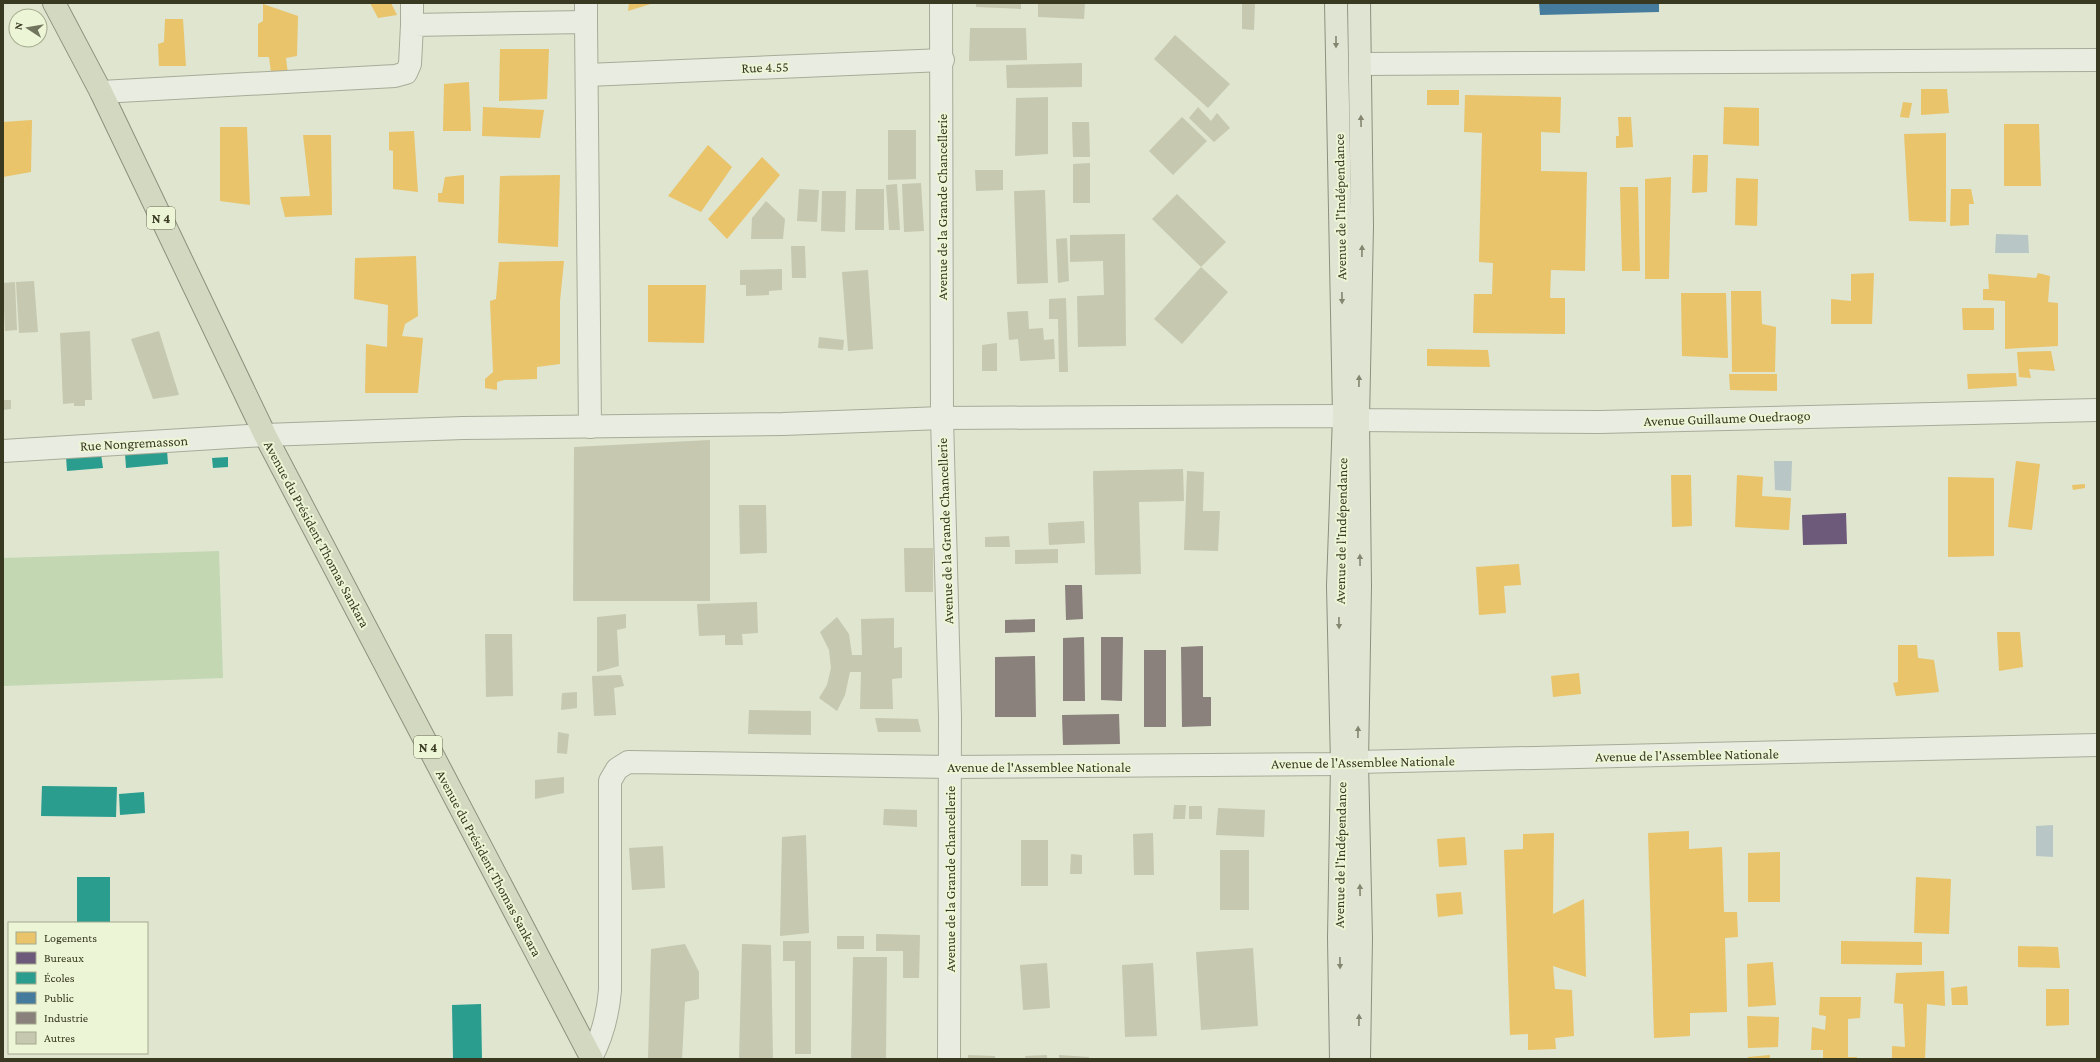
<svg xmlns="http://www.w3.org/2000/svg" width="2100" height="1062" font-family="'Crimson Pro',serif">
  <style>
    .green { fill: #c2d7b2 }
    .water { fill: #b8c7c5 }
    .homes { fill: #e9c46a }
    .offices { fill: #6d597a }
    .schools { fill: #2a9d8f }
    .public { fill: #457b9d }
    .industry { fill: #8a817c }
    .building { fill: #c6c8b0 }
    .lines { fill: none; stroke-linecap: round; stroke-linejoin: round }
    .minor-casing { stroke: #a7ab98; stroke-width: 24 }
    .major-casing { stroke: #8d907f; stroke-width: 24 }
    .highway-casing { stroke: #8d907f; stroke-width: 24 }
    .minor { stroke: #e9ede1; stroke-width: 22 }
    .major { stroke: #e0e4d2; stroke-width: 22 }
    .highway { stroke: #d3d8c0; stroke-width: 22 }
    .oneway { fill: #848670 }
    .labels { text-anchor: middle; dominant-baseline: central; stroke-width: 4; stroke-linejoin: round; paint-order: stroke }
    .shield { fill: #ecf5d6; stroke: #6e7157; stroke-width: 1 }
    .shield-label { font-size: 13px; font-weight: bold; fill: #383920 }
    .street-label { font-size: 14px; fill: #383920; stroke: #ecf5d6 }
  </style>
  <rect width="100%" height="100%" fill="#dfe5cf"/>
  <!-- green -->
  <polygon class="green" points="219,551 223,678 3,686 3,558"/>
  <!-- water -->
  <g class="water">
    <polygon points="1996,234 2028,235 2029,253 1995,253"/>
    <polygon points="1774,461 1792,461 1791,491 1775,490"/>
    <polygon points="2053,825 2053,857 2036,856 2036,826"/>
  </g>
  <!-- homes -->
  <g class="homes">
    <polygon points="370,3 391,3 397,15 378,18"/>
    <polygon points="629,3 654,3 628,11"/>
    <polygon points="263,4 298,16 297,56 286,58 288,74 271,72 269,57 258,57 258,24 263,21"/>
    <polygon points="165,19 183,19 186,66 159,66 158,44 164,42"/>
    <polygon points="500,49 549,49 547,99 499,101"/>
    <polygon points="469,82 471,131 443,131 444,84"/>
    <polygon points="1921,89 1947,89 1949,113 1921,115"/>
    <rect x="1427" y="90" width="32" height="15"/>
    <polygon points="1465,95 1561,97 1560,133 1541,132 1541,171 1587,172 1585,271 1551,270 1550,298 1565,298 1565,334 1473,333 1474,294 1492,294 1493,263 1479,262 1482,133 1464,132"/>
    <polygon points="1903,102 1912,103 1909,118 1900,117"/>
    <polygon points="483,107 544,110 540,138 482,136"/>
    <polygon points="1724,107 1759,108 1759,146 1723,144"/>
    <polygon points="1618,117 1631,117 1633,147 1616,148 1616,136 1619,136"/>
    <polygon points="32,120 31,172 3,177 3,122"/>
    <polygon points="2004,124 2039,124 2041,186 2004,186"/>
    <polygon points="220,127 247,127 250,205 220,201"/>
    <polygon points="414,131 418,192 393,189 393,151 389,150 389,132"/>
    <polygon points="1946,133 1946,222 1909,221 1904,134"/>
    <polygon points="303,135 331,135 332,215 285,217 280,197 310,196"/>
    <polygon points="708,145 732,167 701,212 668,196"/>
    <polygon points="1693,155 1708,155 1707,192 1692,193"/>
    <polygon points="762,157 780,175 727,239 708,219"/>
    <polygon points="464,175 464,204 438,202 438,193 442,193 445,177"/>
    <polygon points="560,175 558,247 498,243 500,176"/>
    <polygon points="1671,177 1669,279 1645,279 1645,179"/>
    <polygon points="1736,178 1758,179 1757,226 1735,225"/>
    <polygon points="1620,187 1638,187 1640,271 1622,271"/>
    <polygon points="1951,189 1971,189 1974,204 1969,204 1969,225 1950,226"/>
    <polygon points="416,256 418,316 405,324 402,336 423,338 418,393 365,393 366,344 387,347 388,305 354,299 355,258"/>
    <polygon points="564,261 560,301 560,364 537,367 537,379 504,380 497,382 497,390 485,388 485,379 493,372 490,301 496,299 499,262"/>
    <polygon points="1874,273 1872,324 1831,324 1831,299 1851,301 1851,274"/>
    <polygon points="2038,273 2050,276 2048,302 2058,303 2058,346 2005,349 2005,301 1983,300 1983,289 1989,289 1988,274 2036,278"/>
    <polygon points="648,285 706,285 704,343 648,342"/>
    <polygon points="1731,291 1761,291 1762,324 1776,327 1775,372 1732,372"/>
    <polygon points="1681,293 1726,293 1728,358 1682,356"/>
    <polygon points="1962,308 1994,308 1994,330 1963,330"/>
    <polygon points="1427,349 1488,350 1490,367 1427,366"/>
    <polygon points="2051,351 2055,371 2029,369 2031,378 2019,377 2017,352"/>
    <polygon points="2016,373 2017,386 1968,389 1967,374"/>
    <polygon points="1729,374 1777,374 1777,391 1730,390"/>
    <polygon points="2016,461 2040,464 2032,530 2008,527"/>
    <polygon points="1671,475 1691,475 1692,526 1672,527"/>
    <polygon points="1737,475 1763,477 1762,496 1791,498 1789,530 1735,527"/>
    <polygon points="1948,477 1994,478 1994,556 1948,557"/>
    <polygon points="2085,484 2085,488 2073,490 2072,485"/>
    <polygon points="1519,564 1521,585 1504,586 1506,613 1479,615 1476,567"/>
    <polygon points="1997,632 2020,632 2023,667 1999,671"/>
    <polygon points="1898,645 1917,645 1918,658 1934,660 1939,692 1896,696 1893,683 1898,682"/>
    <polygon points="1579,673 1581,694 1553,697 1551,676"/>
    <polygon points="1689,831 1689,849 1722,847 1724,912 1737,912 1738,937 1725,938 1727,1012 1690,1013 1690,1036 1654,1038 1648,833"/>
    <polygon points="1554,833 1553,914 1584,899 1586,977 1553,966 1555,989 1572,990 1574,1036 1555,1038 1556,1049 1528,1050 1528,1034 1510,1035 1504,850 1523,849 1523,834"/>
    <polygon points="1465,837 1467,865 1439,867 1437,839"/>
    <polygon points="1780,852 1780,902 1748,902 1748,853"/>
    <polygon points="1916,877 1951,879 1949,934 1914,933"/>
    <polygon points="1461,892 1463,914 1438,917 1436,894"/>
    <polygon points="1841,941 1922,942 1922,965 1841,964"/>
    <polygon points="2018,946 2058,947 2060,968 2018,967"/>
    <polygon points="1773,962 1776,1005 1748,1007 1747,964"/>
    <polygon points="1944,971 1945,1006 1927,1004 1925,1059 1892,1059 1892,1046 1905,1047 1903,1004 1894,1003 1896,973"/>
    <polygon points="1967,986 1968,1005 1952,1005 1951,988"/>
    <polygon points="2046,989 2069,989 2069,1025 2046,1026"/>
    <polygon points="1820,997 1861,997 1860,1018 1848,1019 1848,1057 1857,1057 1857,1059 1823,1059 1823,1050 1811,1050 1812,1027 1825,1030 1826,1016 1819,1015"/>
    <polygon points="1747,1016 1779,1017 1778,1047 1748,1048"/>
    <polygon points="1770,1055 1770,1059 1748,1059 1748,1057"/>
  </g>
  <!-- offices -->
  <polygon class="offices" points="1846,513 1847,544 1803,545 1802,515"/>
  <!-- schools -->
  <g class="schools">
    <polygon points="167,450 168,464 126,468 125,453"/>
    <polygon points="101,454 103,468 67,471 66,457"/>
    <polygon points="228,457 228,467 213,468 212,458"/>
    <polygon points="42,786 117,787 116,817 41,816"/>
    <polygon points="144,792 145,813 120,815 119,794"/>
    <rect x="77" y="877" width="33" height="46"/>
    <polygon points="481,1004 482,1059 453,1059 452,1005"/>
  </g>
  <!-- public -->
  <polygon class="public" points="1539,3 1659,3 1659,12 1540,15"/>
  <!-- industry -->
  <g class="industry">
    <polygon points="1065,585 1082,585 1083,619 1066,620"/>
    <polygon points="1035,619 1035,632 1005,633 1005,620"/>
    <polygon points="1084,637 1085,701 1063,701 1063,638"/>
    <polygon points="1101,637 1123,637 1122,701 1101,700"/>
    <polygon points="1203,646 1203,697 1211,697 1211,726 1182,727 1181,647"/>
    <rect x="1144" y="650" width="22" height="77"/>
    <polygon points="1035,656 1036,717 995,717 995,657"/>
    <polygon points="1119,714 1120,744 1063,745 1062,715"/>
  </g>
  <!-- building -->
  <g class="building">
    <polygon points="976,3 1021,3 1021,9 976,7"/>
    <polygon points="1038,3 1085,3 1084,19 1038,17"/>
    <polygon points="1242,3 1255,3 1254,30 1242,29"/>
    <polygon points="970,28 1026,28 1027,60 969,61"/>
    <polygon points="1175,35 1230,84 1208,108 1154,59"/>
    <polygon points="1082,63 1082,87 1007,88 1006,65"/>
    <polygon points="1048,97 1048,154 1015,156 1016,98"/>
    <polygon points="1198,107 1211,121 1217,113 1230,128 1214,142 1189,118"/>
    <polygon points="1182,117 1207,141 1173,175 1149,151"/>
    <polygon points="1072,122 1089,122 1090,157 1073,157"/>
    <polygon points="888,130 916,130 916,179 888,180"/>
    <polygon points="1090,163 1090,203 1073,203 1073,164"/>
    <polygon points="975,170 1003,170 1003,190 976,191"/>
    <polygon points="921,183 924,231 904,232 902,184"/>
    <polygon points="897,184 900,230 889,230 886,185"/>
    <polygon points="799,189 819,190 817,222 797,221"/>
    <polygon points="856,189 884,189 884,230 855,230"/>
    <polygon points="1045,190 1048,283 1017,284 1014,191"/>
    <polygon points="822,191 846,191 845,232 821,231"/>
    <polygon points="1177,194 1226,242 1201,267 1152,219"/>
    <polygon points="766,201 785,219 783,239 751,239 752,218"/>
    <polygon points="1125,234 1126,346 1078,347 1077,296 1104,295 1103,261 1070,262 1070,235"/>
    <polygon points="1067,238 1069,281 1058,283 1056,239"/>
    <polygon points="791,246 805,246 806,278 792,278"/>
    <polygon points="1201,267 1228,292 1182,344 1154,319"/>
    <polygon points="782,269 782,290 769,291 769,295 746,296 746,285 740,285 740,270"/>
    <polygon points="868,270 873,349 848,351 842,272"/>
    <polygon points="34,281 38,332 19,333 16,282"/>
    <polygon points="15,282 17,330 5,331 3,283"/>
    <polygon points="1066,298 1068,372 1059,372 1058,319 1049,319 1049,299"/>
    <polygon points="1028,311 1029,329 1043,328 1044,340 1054,339 1055,359 1020,361 1018,339 1009,340 1007,312"/>
    <polygon points="90,331 92,400 85,400 85,406 74,406 74,403 63,404 60,333"/>
    <polygon points="159,331 179,395 153,399 131,339"/>
    <polygon points="819,337 844,340 843,350 818,348"/>
    <polygon points="997,343 997,371 982,371 982,345"/>
    <polygon points="3,400 11,400 11,409 3,410"/>
    <polygon points="710,440 710,601 573,601 574,447"/>
    <polygon points="1183,469 1184,501 1139,502 1141,574 1095,575 1093,471"/>
    <polygon points="1187,471 1204,472 1203,511 1220,511 1218,551 1184,550"/>
    <polygon points="739,505 766,505 767,553 740,554"/>
    <polygon points="1084,521 1085,543 1049,545 1048,523"/>
    <polygon points="1009,536 1010,547 985,547 985,537"/>
    <polygon points="904,548 933,548 933,592 905,592"/>
    <polygon points="1058,549 1058,563 1015,564 1015,550"/>
    <polygon points="757,602 758,633 742,634 743,645 725,645 725,635 699,636 697,604"/>
    <polygon points="626,614 626,628 617,630 619,666 597,672 597,617"/>
    <polygon points="837,617 849,634 852,655 862,655 861,619 894,618 894,648 902,647 902,678 892,679 893,709 860,709 861,672 850,672 845,695 837,711 819,698 827,685 831,668 829,650 820,632"/>
    <polygon points="485,634 512,634 513,696 486,697"/>
    <polygon points="621,675 624,686 614,688 616,715 594,716 592,676"/>
    <polygon points="577,692 577,708 561,710 562,693"/>
    <polygon points="749,710 811,711 811,735 748,734"/>
    <polygon points="875,718 918,719 921,732 878,732"/>
    <polygon points="558,732 569,734 567,754 557,753"/>
    <polygon points="564,777 564,793 535,799 535,780"/>
    <polygon points="1174,805 1186,805 1185,819 1173,819"/>
    <rect x="1189" y="806" width="13" height="13"/>
    <polygon points="1218,808 1265,810 1264,837 1216,835"/>
    <polygon points="884,809 917,810 917,827 883,825"/>
    <polygon points="1153,833 1154,875 1134,875 1133,834"/>
    <polygon points="806,835 809,933 780,936 782,837"/>
    <rect x="1021" y="840" width="27" height="46"/>
    <polygon points="663,846 665,888 632,890 629,848"/>
    <rect x="1220" y="850" width="29" height="60"/>
    <polygon points="1071,854 1082,855 1082,874 1070,874"/>
    <polygon points="876,934 920,935 919,978 903,978 903,951 876,951"/>
    <rect x="837" y="936" width="27" height="13"/>
    <polygon points="783,941 811,941 811,1054 795,1054 795,961 783,961"/>
    <polygon points="685,944 699,972 699,999 685,1002 682,1059 648,1059 651,949"/>
    <polygon points="742,944 771,945 773,1059 739,1059"/>
    <polygon points="1253,948 1258,1026 1201,1030 1196,952"/>
    <polygon points="853,957 887,957 886,1059 851,1059"/>
    <polygon points="1047,963 1050,1008 1023,1010 1020,965"/>
    <polygon points="1153,963 1157,1036 1125,1037 1122,965"/>
    <polygon points="968,1055 995,1056 995,1059 968,1059"/>
    <polygon points="1047,1055 1047,1059 1026,1059 1025,1056"/>
    <polygon points="1059,1055 1089,1057 1089,1059 1059,1059"/>
  </g>
  <g class="lines">
    <defs>
      <g id="minor">
        <polyline points="412,3 412,25"/>
        <polyline points="941,3 942,418 950,716 949,1059"/>
        <polyline points="586,22 586,3"/>
        <polyline points="1361,64 2097,60"/>
        <polyline points="587,75 943,60"/>
        <polyline points="101,92 395,76 406,73 410,64 412,25 586,22 590,427"/>
        <polyline points="3,451 265,435 463,428 783,424 942,418 1344,416 1358,420 1599,422 2097,410"/>
        <path d="M591,1058C603,1035 608,1015 610,990V781L617,769L628,762L950,767L1342,764L1357,762L2097,745"/>
      </g>
      <g id="major">
        <polyline points="1336,3 1344,416 1338,586 1342,764 1339,938 1341,1059"/>
        <polyline points="1359,1059 1361,938 1357,762 1360,585 1358,420 1362,226 1359,3"/>
      </g>
      <polyline id="highway" points="54,3 101,92 265,435 592,1059"/>
    </defs>
    <!-- minor casing -->
    <use href="#minor" class="minor-casing"/>
    <!-- major casing -->
    <use href="#major" class="major-casing"/>
    <!-- highway casing -->
    <use href="#highway" class="highway-casing"/>
    <!-- minor -->
    <use href="#minor" class="minor"/>
    <!-- major -->
    <use href="#major" class="major"/>
    <!-- highway -->
    <use href="#highway" class="highway"/>
  </g>
  <!-- one-way arrows -->
  <defs><path id="oneway-solid" d="M-6-.8H1V-3.2L6.5 0L1 3.2V.8H-6Z"/></defs>
  <g class="oneway">
    <use href="#oneway-solid" transform="translate(1336 42) rotate(90)"/>
    <use href="#oneway-solid" transform="translate(1361 121) rotate(-91)"/>
    <use href="#oneway-solid" transform="translate(1362 251) rotate(-89)"/>
    <use href="#oneway-solid" transform="translate(1342 298) rotate(89)"/>
    <use href="#oneway-solid" transform="translate(1359 381) rotate(-89)"/>
    <use href="#oneway-solid" transform="translate(1360 560) rotate(-91)"/>
    <use href="#oneway-solid" transform="translate(1339 623) rotate(89)"/>
    <use href="#oneway-solid" transform="translate(1358 732) rotate(-89)"/>
    <use href="#oneway-solid" transform="translate(1360 890) rotate(-91)"/>
    <use href="#oneway-solid" transform="translate(1340 963) rotate(89)"/>
    <use href="#oneway-solid" transform="translate(1359 1020) rotate(-89)"/>
  </g>
  <g class="labels">
    <!-- shield labels -->
    <g class="shield">
      <rect x="147" y="207" width="28" height="22" rx="3"/>
      <rect x="414" y="736" width="28" height="22" rx="3"/>
    </g>
    <g class="shield-label">
      <text x="161" y="218">N 4</text>
      <text x="428" y="747">N 4</text>
    </g>
    <!-- street labels -->
    <g class="street-label">
      <text transform="translate(765 67) rotate(-2)">Rue 4.55</text>
      <text transform="translate(942 207) rotate(-90)">Avenue de la Grande Chancellerie</text>
      <text transform="translate(1340 207) rotate(-91)">Avenue de l'Indépendance</text>
      <text transform="translate(1727 418) rotate(-2)">Avenue Guillaume Ouedraogo</text>
      <text transform="translate(134 443) rotate(-3)">Rue Nongremasson</text>
      <text transform="translate(945 531) rotate(-92)">Avenue de la Grande Chancellerie</text>
      <text transform="translate(1341 531) rotate(-89)">Avenue de l'Indépendance</text>
      <text transform="translate(317 534) rotate(62)">Avenue du Président Thomas Sankara</text>
      <text transform="translate(1687 755) rotate(-1)">Avenue de l'Assemblee Nationale</text>
      <text transform="translate(1363 762) rotate(-1)">Avenue de l'Assemblee Nationale</text>
      <text x="1039" y="767">Avenue de l'Assemblee Nationale</text>
      <text transform="translate(1340 855) rotate(-89)">Avenue de l'Indépendance</text>
      <text transform="translate(489 863) rotate(62)">Avenue du Président Thomas Sankara</text>
      <text transform="translate(950 879) rotate(-90)">Avenue de la Grande Chancellerie</text>
    </g>
  </g>
  <!-- border -->
  <rect width="2100" height="1062" fill="none" stroke="#383920" stroke-width="8"/>
  <!-- legend -->
  <rect x="8" y="922" width="140" height="132" fill="#ecf5d6" stroke="#a4aa8d"/>
  <rect x="16" y="932" width="20" height="12" fill="#e9c46a" stroke="#a4aa8d"/>
  <text x="44" y="942" font-size="12" fill="#383920">Logements</text>
  <rect x="16" y="952" width="20" height="12" fill="#6d597a" stroke="#a4aa8d"/>
  <text x="44" y="962" font-size="12" fill="#383920">Bureaux</text>
  <rect x="16" y="972" width="20" height="12" fill="#2a9d8f" stroke="#a4aa8d"/>
  <text x="44" y="982" font-size="12" fill="#383920">Écoles</text>
  <rect x="16" y="992" width="20" height="12" fill="#457b9d" stroke="#a4aa8d"/>
  <text x="44" y="1002" font-size="12" fill="#383920">Public</text>
  <rect x="16" y="1012" width="20" height="12" fill="#8a817c" stroke="#a4aa8d"/>
  <text x="44" y="1022" font-size="12" fill="#383920">Industrie</text>
  <rect x="16" y="1032" width="20" height="12" fill="#c6c8b0" stroke="#a4aa8d"/>
  <text x="44" y="1042" font-size="12" fill="#383920">Autres</text>
  <!-- north arrow -->
  <g transform="translate(28 28) rotate(282)"><circle r="19" fill="#ecf5d6" stroke="#a4aa8d"/>
  <path d="M0-3L7 15L0 10L-7 15Z" fill="#72755d"/>
  <text y="-6" font-size="11" font-weight="bold" text-anchor="middle" fill="#383920">N</text>
  </g>
</svg>
